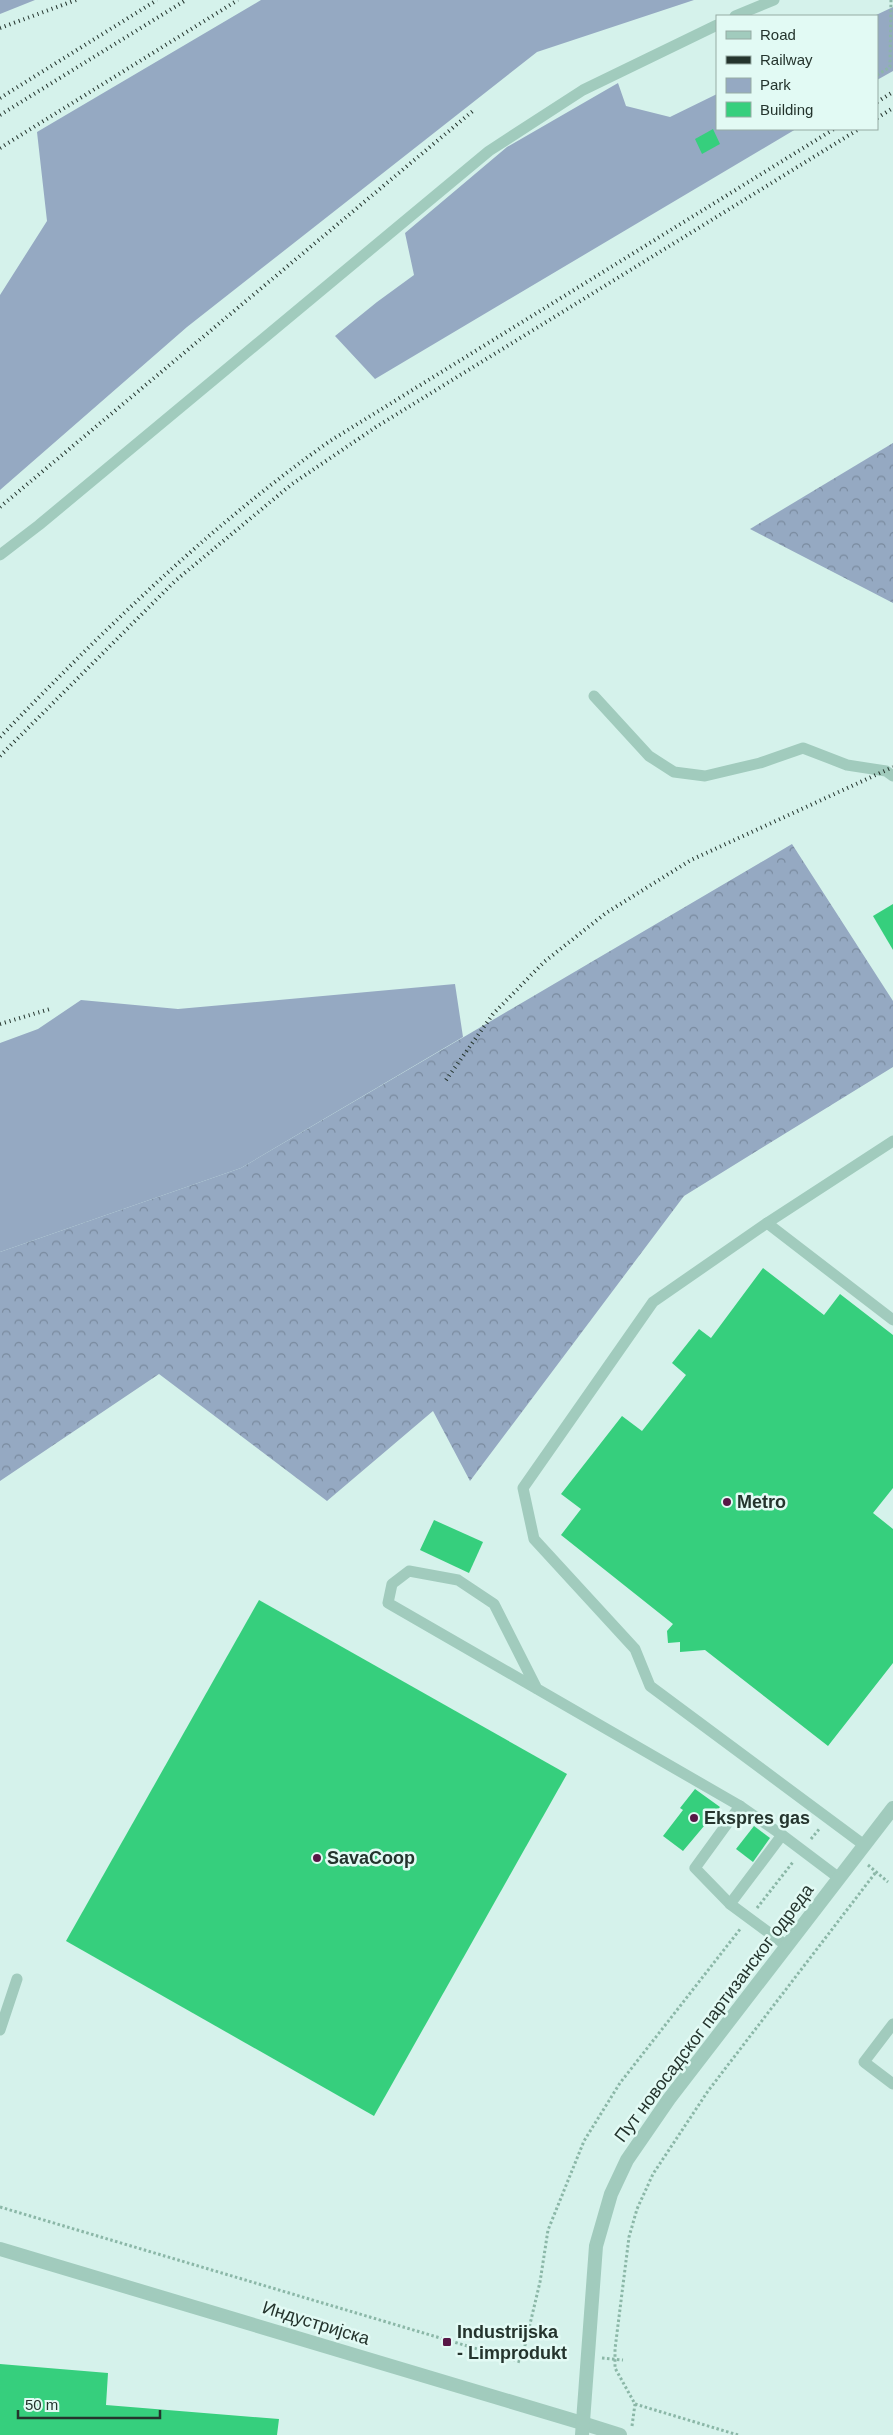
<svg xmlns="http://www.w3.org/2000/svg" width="893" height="2435" font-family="Arial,sans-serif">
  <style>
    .green { fill: #95a9c2 }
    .forest { fill: url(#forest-crowns) }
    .building { fill: #36cf7d }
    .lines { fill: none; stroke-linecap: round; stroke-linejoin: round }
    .path { stroke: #8bb7a7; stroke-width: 3; stroke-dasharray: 2.5 2.5; stroke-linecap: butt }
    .service { stroke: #a1cbbd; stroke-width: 11 }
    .minor { stroke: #a1cbbd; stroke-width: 14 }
    .tertiary { stroke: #a1cbbd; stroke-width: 14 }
    .rail { stroke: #24342d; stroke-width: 4; stroke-dasharray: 1 4; stroke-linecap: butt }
    .poi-dot { fill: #581746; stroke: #e2faf4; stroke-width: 2 }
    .labels { text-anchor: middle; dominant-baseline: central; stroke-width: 5; stroke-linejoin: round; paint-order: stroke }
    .poi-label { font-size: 18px; font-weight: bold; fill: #24342d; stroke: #e2faf4; text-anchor: start }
    .street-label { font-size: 18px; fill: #24342d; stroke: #e2faf4 }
  </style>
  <defs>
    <pattern id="forest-crowns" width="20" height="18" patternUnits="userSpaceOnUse" patternTransform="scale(1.25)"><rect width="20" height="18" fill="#95a9c2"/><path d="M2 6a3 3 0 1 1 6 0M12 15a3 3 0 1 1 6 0" fill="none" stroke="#798a9e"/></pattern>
  </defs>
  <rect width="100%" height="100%" fill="#d5f2eb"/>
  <!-- green -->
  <g class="green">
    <polygon points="0,0 35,0 0,14"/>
    <polygon points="261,0 694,0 537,52 187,327 0,490 0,295 47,221 37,132"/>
    <polygon points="893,7 893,71 877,80 877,16 874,16"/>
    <polygon points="618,83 626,106 670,117 717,94 717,129 796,129 375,379 335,336 377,302 414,275 405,233 507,147"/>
    <polygon points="455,984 463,1037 241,1168 0,1252 0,1043 38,1029 81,1000 178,1009"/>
  </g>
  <!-- forest -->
  <g class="forest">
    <polygon points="893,443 893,603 750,529"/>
    <polygon points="792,844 893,1001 893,1067 684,1196 470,1481 433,1411 327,1501 159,1374 0,1481 0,1252 241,1168"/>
  </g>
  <!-- building -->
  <g class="building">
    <polygon points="713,129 720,144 702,154 695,139"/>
    <polygon points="893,904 893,950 873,916"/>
    <polygon points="763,1268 824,1315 840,1294 893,1335 893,1488 873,1513 893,1529 893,1663 828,1746 705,1650 680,1652 680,1642 668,1643 667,1631 673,1624 561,1535 581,1509 561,1494 622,1416 642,1431 686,1375 672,1363 699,1329 711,1338"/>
    <polygon points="434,1520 483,1542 469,1573 420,1550"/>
    <polygon points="259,1600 567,1774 374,2116 66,1941"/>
    <polygon points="695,1789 720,1807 683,1851 663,1836 683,1810 680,1808"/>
    <polygon points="754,1826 770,1838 753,1862 736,1849"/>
    <polygon points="0,2364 108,2373 106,2405 279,2419 277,2435 0,2435"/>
  </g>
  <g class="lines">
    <!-- path -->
    <g class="path">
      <polyline points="877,75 890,67 891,0"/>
      <polyline points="811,1839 820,1828"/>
      <polyline points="868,1865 888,1882"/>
      <polyline points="757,1908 793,1862"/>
      <polyline points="0,2207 521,2362 540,2282 548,2230 584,2141 620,2083 741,1928"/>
      <polyline points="523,2351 565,2354"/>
      <polyline points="602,2358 623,2360"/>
      <polyline points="632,2426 635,2404"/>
      <polyline points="738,2435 635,2404 615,2368 615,2349 629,2237 637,2209 653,2174 708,2091 876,1872"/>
    </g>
    <!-- service -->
    <g class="service">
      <polyline points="735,16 774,0"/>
      <polyline points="0,555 39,525 489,151 583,90 717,25"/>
      <polyline points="594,696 649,756 674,772 705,776 760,763 803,748 847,765 886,771 893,776"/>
      <polyline points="893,1141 767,1223 893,1320"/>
      <polyline points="767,1223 653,1302 523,1488 534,1539 635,1649 650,1686 864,1845"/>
      <polyline points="537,1689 494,1604 458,1580 409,1571 392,1584 388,1603 740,1806 782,1835"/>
      <polyline points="730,1904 695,1868 740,1806"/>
      <polyline points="787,1946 730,1904 782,1835 839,1878"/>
      <polyline points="893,2024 864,2062 893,2084"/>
      <polyline points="0,2030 17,1979"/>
    </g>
    <!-- minor -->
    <polyline class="minor" points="582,2423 620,2435"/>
    <!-- tertiary -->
    <g class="tertiary">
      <polyline points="0,2249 582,2423"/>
      <polyline points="582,2435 596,2246 611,2194 627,2160 669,2099 893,1808"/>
    </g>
    <!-- rail -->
    <g class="rail">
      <polyline points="0,28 76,0"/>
      <polyline points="0,98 157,0"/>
      <polyline points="877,102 893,92"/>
      <polyline points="0,115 186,0"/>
      <polyline points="877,118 893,108"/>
      <polyline points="0,148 238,0"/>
      <polyline points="0,507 474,110"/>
      <path d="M0,737C104,630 207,528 330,441L834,129"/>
      <polyline points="0,756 175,581 292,484 376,427 859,129"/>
      <polyline points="0,1024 50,1009"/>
      <polyline points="446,1080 493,1014 544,962 606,913 691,860 893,767"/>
    </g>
  </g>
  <!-- markers -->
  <g class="poi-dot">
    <circle cx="727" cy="1502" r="5"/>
    <circle cx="694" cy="1818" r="5"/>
    <circle cx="317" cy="1858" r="5"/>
    <rect x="442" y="2337" width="10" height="10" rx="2.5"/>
  </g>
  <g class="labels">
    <!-- poi labels -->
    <g class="poi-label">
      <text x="737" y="1502">Metro</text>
      <text x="704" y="1818">Ekspres gas</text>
      <text x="327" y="1858">SavaCoop</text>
      <text x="457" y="2332">Industrijska<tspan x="457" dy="21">- Limprodukt</tspan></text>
    </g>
    <!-- street labels -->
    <g class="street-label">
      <text transform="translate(714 2013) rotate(-53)">Пут новосадског партизанског одреда</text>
      <text transform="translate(316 2323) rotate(17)">Индустријска</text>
    </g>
  </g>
  <!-- legend -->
  <rect x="716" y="15" width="162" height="115" fill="#e2faf4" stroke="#96aba4"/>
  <rect x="726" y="31" width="25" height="8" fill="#a1cbbd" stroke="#96aba4"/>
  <text x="760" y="40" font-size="15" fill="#24342d">Road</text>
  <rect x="726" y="56" width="25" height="8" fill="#24342d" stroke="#96aba4"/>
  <text x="760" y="65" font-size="15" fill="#24342d">Railway</text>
  <rect x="726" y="78" width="25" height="15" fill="#95a9c2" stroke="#96aba4"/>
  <text x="760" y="90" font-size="15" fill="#24342d">Park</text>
  <rect x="726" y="102" width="25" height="15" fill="#36cf7d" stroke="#96aba4"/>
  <text x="760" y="115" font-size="15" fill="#24342d">Building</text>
  <!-- scale -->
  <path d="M18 2410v8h142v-8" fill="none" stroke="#24342d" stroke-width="2.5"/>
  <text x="25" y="2410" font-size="15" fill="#24342d" stroke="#e2faf4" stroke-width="4" paint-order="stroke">50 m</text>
</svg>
